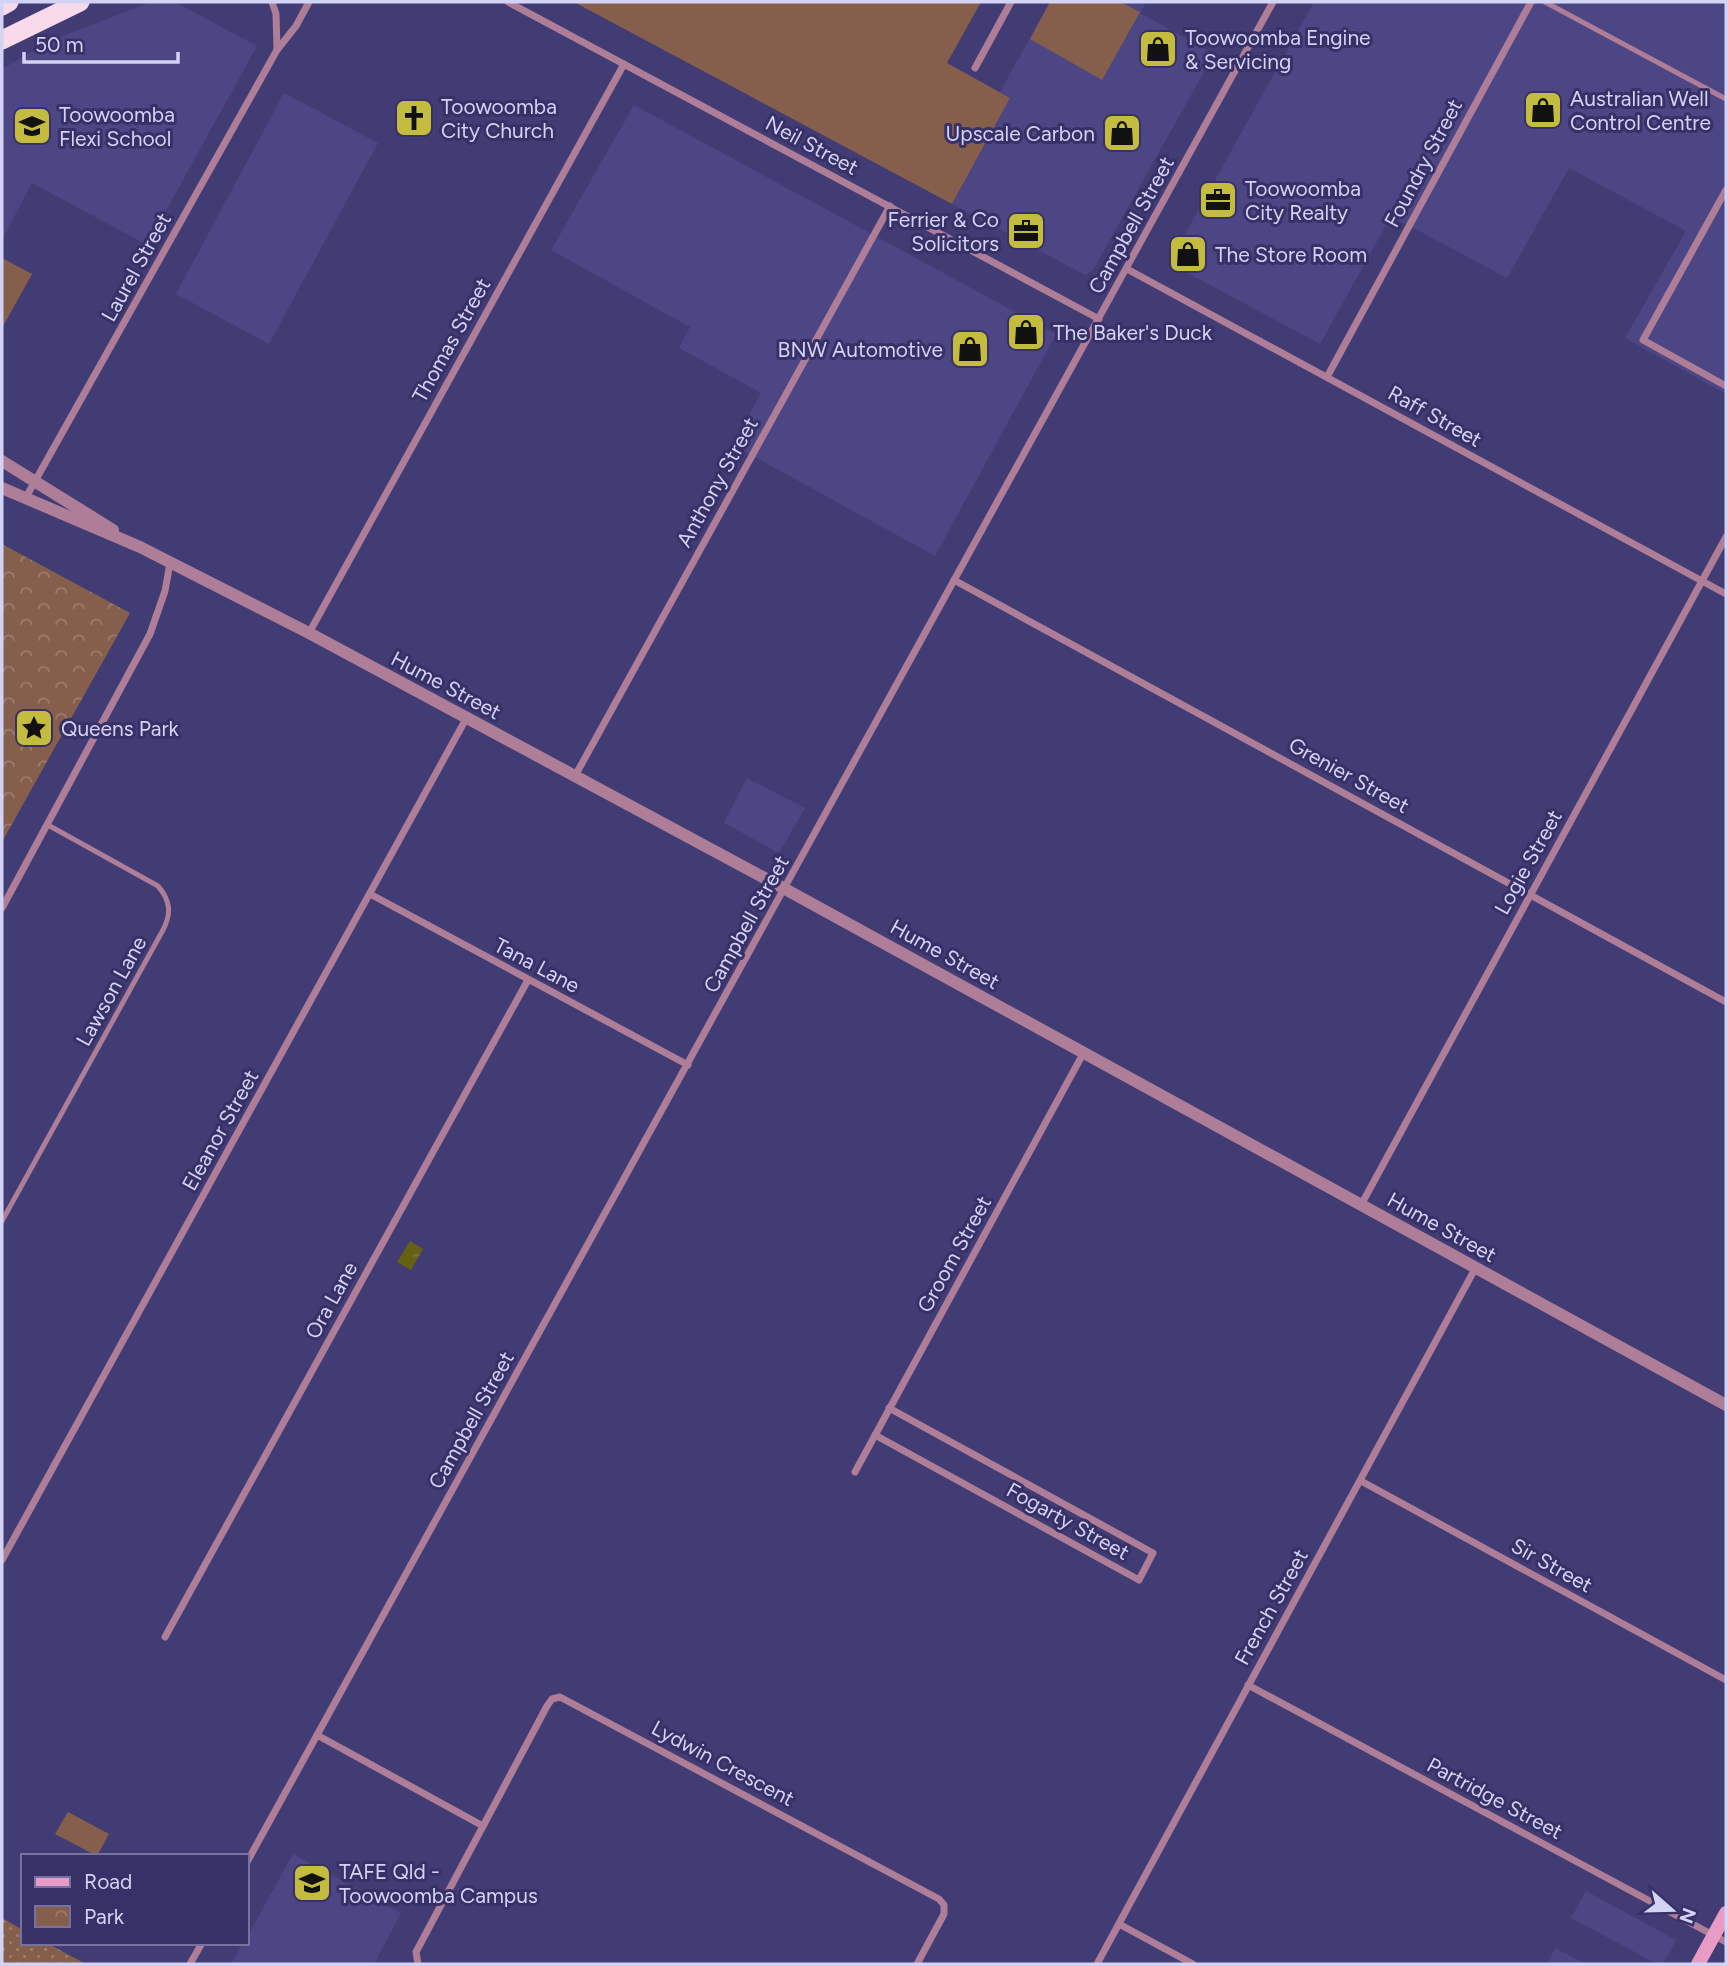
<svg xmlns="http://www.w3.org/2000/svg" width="1728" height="1966" font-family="Figtree,sans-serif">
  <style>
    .built { fill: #4d4684 }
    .grass { fill: #865f4c }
    .park { fill: url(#park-crowns) }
    .garden { fill: url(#garden-dots) }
    .water { fill: url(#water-ripples) }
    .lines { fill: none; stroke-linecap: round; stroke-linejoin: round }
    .service { stroke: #ae7d97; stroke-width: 5 }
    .minor { stroke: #ae7d97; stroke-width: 7 }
    .tertiary { stroke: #ae7d97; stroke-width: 12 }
    .secondary { stroke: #e89bc5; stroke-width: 14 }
    .trunk { stroke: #f8daea; stroke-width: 19 }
    .labels { text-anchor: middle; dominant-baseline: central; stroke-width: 6; stroke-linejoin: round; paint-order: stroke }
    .poi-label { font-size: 21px; fill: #d3d3f5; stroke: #373168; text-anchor: start }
    .street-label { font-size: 21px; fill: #d3d3f5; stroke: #373168 }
  </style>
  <defs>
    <pattern id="park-crowns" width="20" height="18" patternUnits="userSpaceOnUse" patternTransform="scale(1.75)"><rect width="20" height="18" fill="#865f4c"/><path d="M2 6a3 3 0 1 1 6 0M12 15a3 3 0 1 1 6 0" fill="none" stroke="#9c7c6f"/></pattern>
    <pattern id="garden-dots" width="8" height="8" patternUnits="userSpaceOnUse" patternTransform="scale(1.75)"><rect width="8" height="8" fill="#865f4c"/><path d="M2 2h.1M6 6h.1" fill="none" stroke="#9c7c6f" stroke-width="1.8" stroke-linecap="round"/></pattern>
    <pattern id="water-ripples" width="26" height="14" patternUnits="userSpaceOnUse" patternTransform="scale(1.75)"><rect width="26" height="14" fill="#656113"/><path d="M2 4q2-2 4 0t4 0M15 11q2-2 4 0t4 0" fill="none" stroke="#7a7736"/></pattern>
  </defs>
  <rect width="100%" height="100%" fill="#413c74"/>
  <!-- built -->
  <g class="built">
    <polygon points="151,2 175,2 257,46 147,245 32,183 2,240 2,69 50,41"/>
    <polygon points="1050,2 1146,2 1140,13 1214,54 1093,270 1085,275 952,204 1010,98 1000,92"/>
    <polygon points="1314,2 1726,2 1726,394 1625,338 1686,231 1569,168 1507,278 1391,216 1320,344 1169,263"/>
    <polygon points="284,93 378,143 269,344 176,294"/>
    <polygon points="634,105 1056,334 935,556 733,445 761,393 679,348 690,327 551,250"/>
    <polygon points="747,778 805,808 779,853 724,823"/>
    <polygon points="293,1854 401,1913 374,1964 231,1964 243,1943 247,1943 247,1937"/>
    <polygon points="1586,1891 1676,1940 1663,1964 1657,1964 1571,1918"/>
    <polygon points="1555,1948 1586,1964 1547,1964"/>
  </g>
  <!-- grass -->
  <g class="grass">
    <polygon points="574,2 981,2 947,63 1010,98 952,204"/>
    <polygon points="1050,2 1120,2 1140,12 1102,80 1030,39"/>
    <polygon points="2,258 32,274 2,328"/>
    <polygon points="68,1812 109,1834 97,1856 55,1834"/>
  </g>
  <!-- park -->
  <polygon class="park" points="2,544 130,613 2,842"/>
  <!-- garden -->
  <polygon class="garden" points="2,1918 23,1930 23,1943 47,1943 86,1964 2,1964"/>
  <!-- water -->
  <polygon class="water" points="410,1241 423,1249 411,1270 397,1262"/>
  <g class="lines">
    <!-- service -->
    <g class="service">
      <polyline points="1545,2 1726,99"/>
      <path d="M2,1221L163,930C172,913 170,900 158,886L48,825"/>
    </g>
    <!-- minor -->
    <g class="minor">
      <polyline points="272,2 276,14 277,49"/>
      <polyline points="508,2 1099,319"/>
      <polyline points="975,68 1011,2"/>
      <polyline points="1726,190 1643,340 1726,386"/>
      <polyline points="1127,269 1726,594"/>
      <polyline points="1327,377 1531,2"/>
      <polyline points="25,499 277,50 296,26 309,2"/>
      <polyline points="954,580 1726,1002"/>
      <polyline points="309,633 624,64"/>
      <polyline points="575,776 890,206"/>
      <polyline points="370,894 688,1065"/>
      <polyline points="2,908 150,634 165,591 170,563"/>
      <polyline points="1361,1205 1726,537"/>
      <polyline points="875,1435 1139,1580 1153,1553 889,1408"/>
      <polyline points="855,1472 1084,1052"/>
      <polyline points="1361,1481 1726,1680"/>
      <polyline points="2,1560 467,717"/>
      <polyline points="165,1637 528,980"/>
      <polyline points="1248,1685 1726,1942"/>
      <polyline points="317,1735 483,1826"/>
      <polyline points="247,1862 1273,2"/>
      <polyline points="1119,1924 1193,1964"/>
      <polyline points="190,1964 202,1943"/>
      <polyline points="418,1964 416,1952 547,1706 552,1699 560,1697 939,1899 944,1905 944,1914 917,1964"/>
      <polyline points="1097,1964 1476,1267"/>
    </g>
    <!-- tertiary -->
    <g class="tertiary">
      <polyline points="2,461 113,530"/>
      <polyline points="2,488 140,547 309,633 785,889 1726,1405"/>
    </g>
    <!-- secondary -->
    <polyline class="secondary" points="1698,1964 1726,1913"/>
    <!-- trunk -->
    <g class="trunk">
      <polyline points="2,6 9,2"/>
      <polyline points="2,40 80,2"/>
    </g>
  </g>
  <!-- icons -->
  <defs>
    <symbol id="shop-square" viewBox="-11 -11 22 22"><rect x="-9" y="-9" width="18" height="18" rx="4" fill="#c4bc3e" stroke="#373168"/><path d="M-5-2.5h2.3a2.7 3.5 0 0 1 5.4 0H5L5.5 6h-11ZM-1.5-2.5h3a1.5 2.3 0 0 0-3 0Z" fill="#111"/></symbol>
    <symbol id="church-square" viewBox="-11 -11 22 22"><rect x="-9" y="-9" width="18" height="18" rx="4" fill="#c4bc3e" stroke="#373168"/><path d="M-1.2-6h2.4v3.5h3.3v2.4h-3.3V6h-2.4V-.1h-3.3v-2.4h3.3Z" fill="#111"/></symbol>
    <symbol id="school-square" viewBox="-11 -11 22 22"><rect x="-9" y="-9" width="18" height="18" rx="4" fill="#c4bc3e" stroke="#373168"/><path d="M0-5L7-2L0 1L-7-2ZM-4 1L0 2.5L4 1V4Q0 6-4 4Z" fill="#111"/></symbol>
    <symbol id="office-square" viewBox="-11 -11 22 22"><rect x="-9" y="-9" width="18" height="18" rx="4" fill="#c4bc3e" stroke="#373168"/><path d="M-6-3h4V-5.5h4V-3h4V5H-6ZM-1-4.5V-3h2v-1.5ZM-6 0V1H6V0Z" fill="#111"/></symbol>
    <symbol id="sight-square" viewBox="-11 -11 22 22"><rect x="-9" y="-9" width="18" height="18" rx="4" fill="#c4bc3e" stroke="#373168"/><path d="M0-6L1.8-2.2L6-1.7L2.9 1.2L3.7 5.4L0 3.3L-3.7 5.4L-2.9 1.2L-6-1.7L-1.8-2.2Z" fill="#111"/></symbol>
    <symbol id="university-square" viewBox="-11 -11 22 22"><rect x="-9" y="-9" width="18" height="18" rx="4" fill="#c4bc3e" stroke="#373168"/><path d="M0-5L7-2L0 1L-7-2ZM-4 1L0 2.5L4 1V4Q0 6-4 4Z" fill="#111"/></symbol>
  </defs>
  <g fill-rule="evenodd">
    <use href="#shop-square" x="1136" y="27" width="44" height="44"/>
    <use href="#shop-square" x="1521" y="88" width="44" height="44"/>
    <use href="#church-square" x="392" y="96" width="44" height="44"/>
    <use href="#school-square" x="10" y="104" width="44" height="44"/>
    <use href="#shop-square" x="1100" y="111" width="44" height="44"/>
    <use href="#office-square" x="1196" y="178" width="44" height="44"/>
    <use href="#office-square" x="1004" y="209" width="44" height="44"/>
    <use href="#shop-square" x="1166" y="232" width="44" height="44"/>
    <use href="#shop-square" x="1004" y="310" width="44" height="44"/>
    <use href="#shop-square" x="948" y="327" width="44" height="44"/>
    <use href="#sight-square" x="12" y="706" width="44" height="44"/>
    <use href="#university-square" x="290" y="1861" width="44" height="44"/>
  </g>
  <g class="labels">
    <!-- poi labels -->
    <g class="poi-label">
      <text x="1185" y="37">Toowoomba Engine<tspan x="1185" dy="24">&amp; Servicing</tspan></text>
      <text x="1570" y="98">Australian Well<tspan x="1570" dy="24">Control Centre</tspan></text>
      <text x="441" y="106">Toowoomba<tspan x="441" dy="24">City Church</tspan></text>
      <text x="59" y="114">Toowoomba<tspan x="59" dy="24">Flexi School</tspan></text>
      <text x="1095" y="133" text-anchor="end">Upscale Carbon</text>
      <text x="1245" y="188">Toowoomba<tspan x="1245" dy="24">City Realty</tspan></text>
      <text x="999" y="219" text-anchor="end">Ferrier &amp; Co<tspan x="999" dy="24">Solicitors</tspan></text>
      <text x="1215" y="254">The Store Room</text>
      <text x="1053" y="332">The Baker's Duck</text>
      <text x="943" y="349" text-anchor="end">BNW Automotive</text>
      <text x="61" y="728">Queens Park</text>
      <text x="339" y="1871">TAFE Qld -<tspan x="339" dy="24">Toowoomba Campus</tspan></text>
    </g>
    <!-- street labels -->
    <g class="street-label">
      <text transform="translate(812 145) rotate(28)">Neil Street</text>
      <text transform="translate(1423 163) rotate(-62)">Foundry Street</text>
      <text transform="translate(1131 225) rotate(-61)">Campbell Street</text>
      <text transform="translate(136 267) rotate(-61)">Laurel Street</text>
      <text transform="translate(451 340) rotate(-61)">Thomas Street</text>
      <text transform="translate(1435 416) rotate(29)">Raff Street</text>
      <text transform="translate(717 482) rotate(-61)">Anthony Street</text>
      <text transform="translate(446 685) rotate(28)">Hume Street</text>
      <text transform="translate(1349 775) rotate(29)">Grenier Street</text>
      <text transform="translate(1528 862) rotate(-61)">Logie Street</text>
      <text transform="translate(746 924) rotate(-61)">Campbell Street</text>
      <text transform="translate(945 954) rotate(29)">Hume Street</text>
      <text transform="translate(537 965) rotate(28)">Tana Lane</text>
      <text transform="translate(111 991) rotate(-61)">Lawson Lane</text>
      <text transform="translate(220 1130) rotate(-61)">Eleanor Street</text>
      <text transform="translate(1442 1227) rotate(29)">Hume Street</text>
      <text transform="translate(954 1254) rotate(-61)">Groom Street</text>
      <text transform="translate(331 1300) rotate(-61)">Ora Lane</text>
      <text transform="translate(471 1420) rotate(-61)">Campbell Street</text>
      <text transform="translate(1068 1521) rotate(29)">Fogarty Street</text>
      <text transform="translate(1552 1565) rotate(29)">Sir Street</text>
      <text transform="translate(1271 1607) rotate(-61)">French Street</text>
      <text transform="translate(723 1763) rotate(28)">Lydwin Crescent</text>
      <text transform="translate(1495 1798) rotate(28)">Partridge Street</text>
    </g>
  </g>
  <!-- border -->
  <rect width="1728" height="1966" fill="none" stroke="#d3d3f5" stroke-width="7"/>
  <!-- legend -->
  <rect x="21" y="1854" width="228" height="91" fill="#373168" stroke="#7572a0" stroke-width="2"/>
  <rect x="35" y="1877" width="35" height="10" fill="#e89bc5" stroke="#7572a0" stroke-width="2"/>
  <text x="84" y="1889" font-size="21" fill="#d3d3f5">Road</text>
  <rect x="35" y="1906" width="35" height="21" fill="url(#park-crowns)" stroke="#7572a0" stroke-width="2"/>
  <text x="84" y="1924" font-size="21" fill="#d3d3f5">Park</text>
  <!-- north arrow -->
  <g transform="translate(1672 1910) rotate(110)" stroke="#373168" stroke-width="5" paint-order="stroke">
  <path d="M0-5L12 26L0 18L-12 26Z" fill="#d3d3f5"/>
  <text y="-10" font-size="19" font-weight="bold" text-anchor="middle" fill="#d3d3f5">N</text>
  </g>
  <!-- scale -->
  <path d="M24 52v10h154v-10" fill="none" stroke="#d3d3f5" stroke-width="3.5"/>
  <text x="35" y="52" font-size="21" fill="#d3d3f5" stroke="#373168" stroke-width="5" paint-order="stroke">50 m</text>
</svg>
